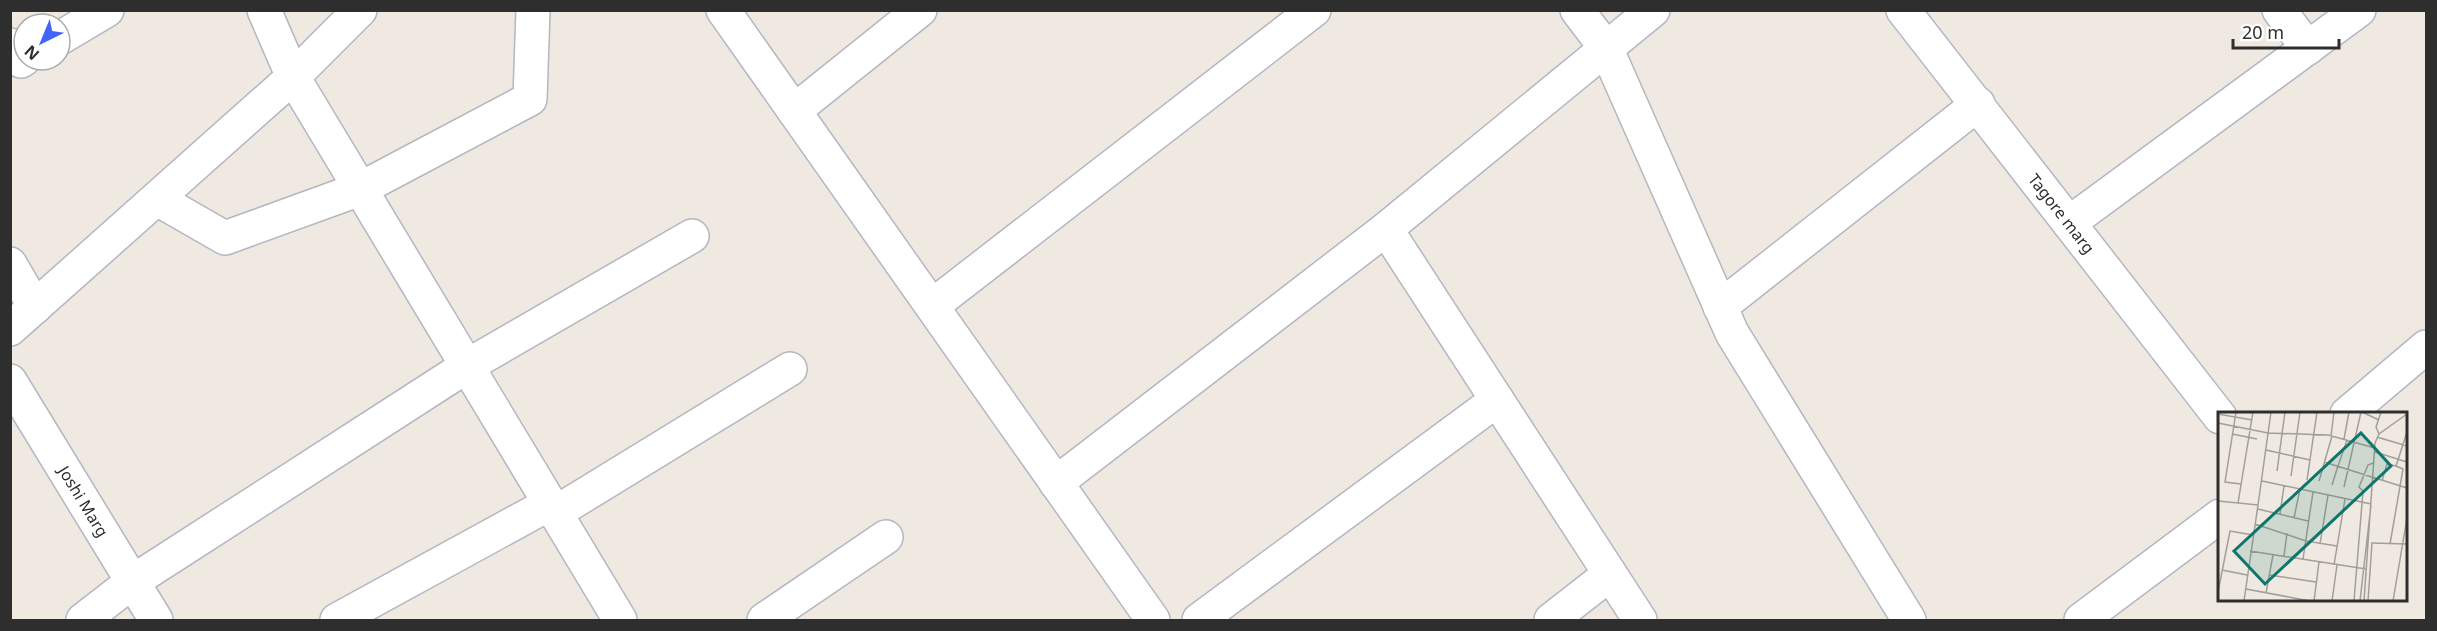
<svg xmlns="http://www.w3.org/2000/svg" width="2437" height="631" font-family="'Noto Sans',sans-serif">
  <style>
    .lines { fill: none; stroke-linecap: round; stroke-linejoin: round }
    .minor-casing { stroke: #b4b7c1; stroke-width: 36 }
    .minor { stroke: #fff; stroke-width: 33 }
    .labels { text-anchor: middle; dominant-baseline: central; stroke-width: 4.5; stroke-linejoin: round; paint-order: stroke }
    .street-label { font-size: 16px; fill: #2e2e2e; stroke: #fff }
    .inset-road { fill: none; stroke: #a29e99; stroke-width: 1.5 }
    .view { fill: #0f766e; fill-opacity: 0.15; stroke: #0f766e; stroke-width: 3 }
    .inset-edge { fill: none; stroke: #2e2e2e; stroke-width: 3 }
  </style>
  <rect width="100%" height="100%" fill="#efe9e1"/>
  <g class="lines">
    <defs>
      <g id="minor">
        <polyline points="264,10 293,77 620,620"/>
        <polyline points="723,10 1153,620"/>
        <polyline points="1577,10 1606,48 1732,333 1909,620"/>
        <path id="s1" d="M1903,10L2220,417"/>
        <polyline points="2279,10 2308,48"/>
        <polyline points="60,38 107,10"/>
        <polyline points="10,45 21,61 24,59"/>
        <polyline points="794,111 920,10"/>
        <polyline points="157,199 225,238 360,189 530,99 533,10"/>
        <polyline points="2069,223 2359,10"/>
        <polyline points="1386,229 1640,620"/>
        <polyline points="10,264 35,307"/>
        <polyline points="932,306 1314,10"/>
        <polyline points="1720,307 1978,104"/>
        <polyline points="10,329 293,77 360,10"/>
        <path id="s2" d="M10,381L156,620"/>
        <polyline points="2347,414 2426,347"/>
        <polyline points="1056,483 1386,229 1653,10"/>
        <polyline points="555,513 790,369"/>
        <polyline points="83,620 132,582 467,366 692,236"/>
        <polyline points="337,620 549,504"/>
        <polyline points="764,620 886,537"/>
        <polyline points="1199,620 1497,400"/>
        <polyline points="1551,620 1610,574"/>
        <polyline points="2081,620 2220,516"/>
      </g>
    </defs>
    <!-- minor casing -->
    <use href="#minor" class="minor-casing"/>
    <!-- minor -->
    <use href="#minor" class="minor"/>
  </g>
  <g class="labels">
    <!-- street labels -->
    <g class="street-label">
      <text stroke="none"><textPath href="#s1" startOffset="258">Tagore marg</textPath></text>
      <text stroke="none"><textPath href="#s2" startOffset="141">Joshi Marg</textPath></text>
    </g>
  </g>
  <!-- overview -->
  <g transform="translate(2218 412)">
    <rect width="189" height="189" fill="#efe9e1"/>
    <path class="inset-road" d="M18,0L7,70L23,72M144,0L161,8M0,2L34,8M0,11L50,21L110,23L157,36M14,22L39,27M161,22L158,15L163,0M113,24L116,0M159,25L189,34M126,27L131,0M48,38L92,48M157,40L189,50M106,50L189,76M120,54L129,28M59,59L67,0M73,64L82,0M89,68L99,0M44,69L153,92M101,69L114,24M164,69L169,52L178,54M114,73L120,54M126,75L143,0M0,89L40,93L53,0M20,91L35,0M40,97L90,109M62,102L66,74M76,106L82,77M37,112L88,129L119,134M153,131L189,132M102,132L110,83M172,132L185,57L178,54L189,20M32,139L148,157M66,144L69,121M85,147L95,80M116,153L127,87M4,158L29,163M51,163L98,170M28,177L92,189M0,180L12,119L35,123M48,181L55,143M26,189L40,93M96,189L101,150M114,189L119,153M136,189L145,79L141,75L150,53L155,51M142,189L153,93M146,189L157,31L161,22L189,2M150,189L154,131M175,189L189,106"/>
    <path class="view" d="M143,21L173,54L47,172L16,139Z"/>
    <rect width="189" height="189" class="inset-edge"/>
  </g>
  <!-- border -->
  <rect width="2437" height="631" fill="none" stroke="#2e2e2e" stroke-width="24"/>
  <!-- north arrow -->
  <g transform="translate(42 42) rotate(223)"><circle r="28" fill="#ffffff" stroke="#ababab" stroke-width="1.5"/>
  <path d="M0-4.5L10 22L0 15L-10 22Z" fill="#4264fb"/>
  <text y="-9" font-size="16" font-weight="bold" text-anchor="middle" fill="#2e2e2e">N</text>
  </g>
  <!-- scale -->
  <path d="M2233 39v9h106v-9" fill="none" stroke="#2e2e2e" stroke-width="3"/>
  <text x="2242" y="39" font-size="18" fill="#2e2e2e" stroke="#ffffff" stroke-width="4.5" paint-order="stroke">20 m</text>
</svg>
